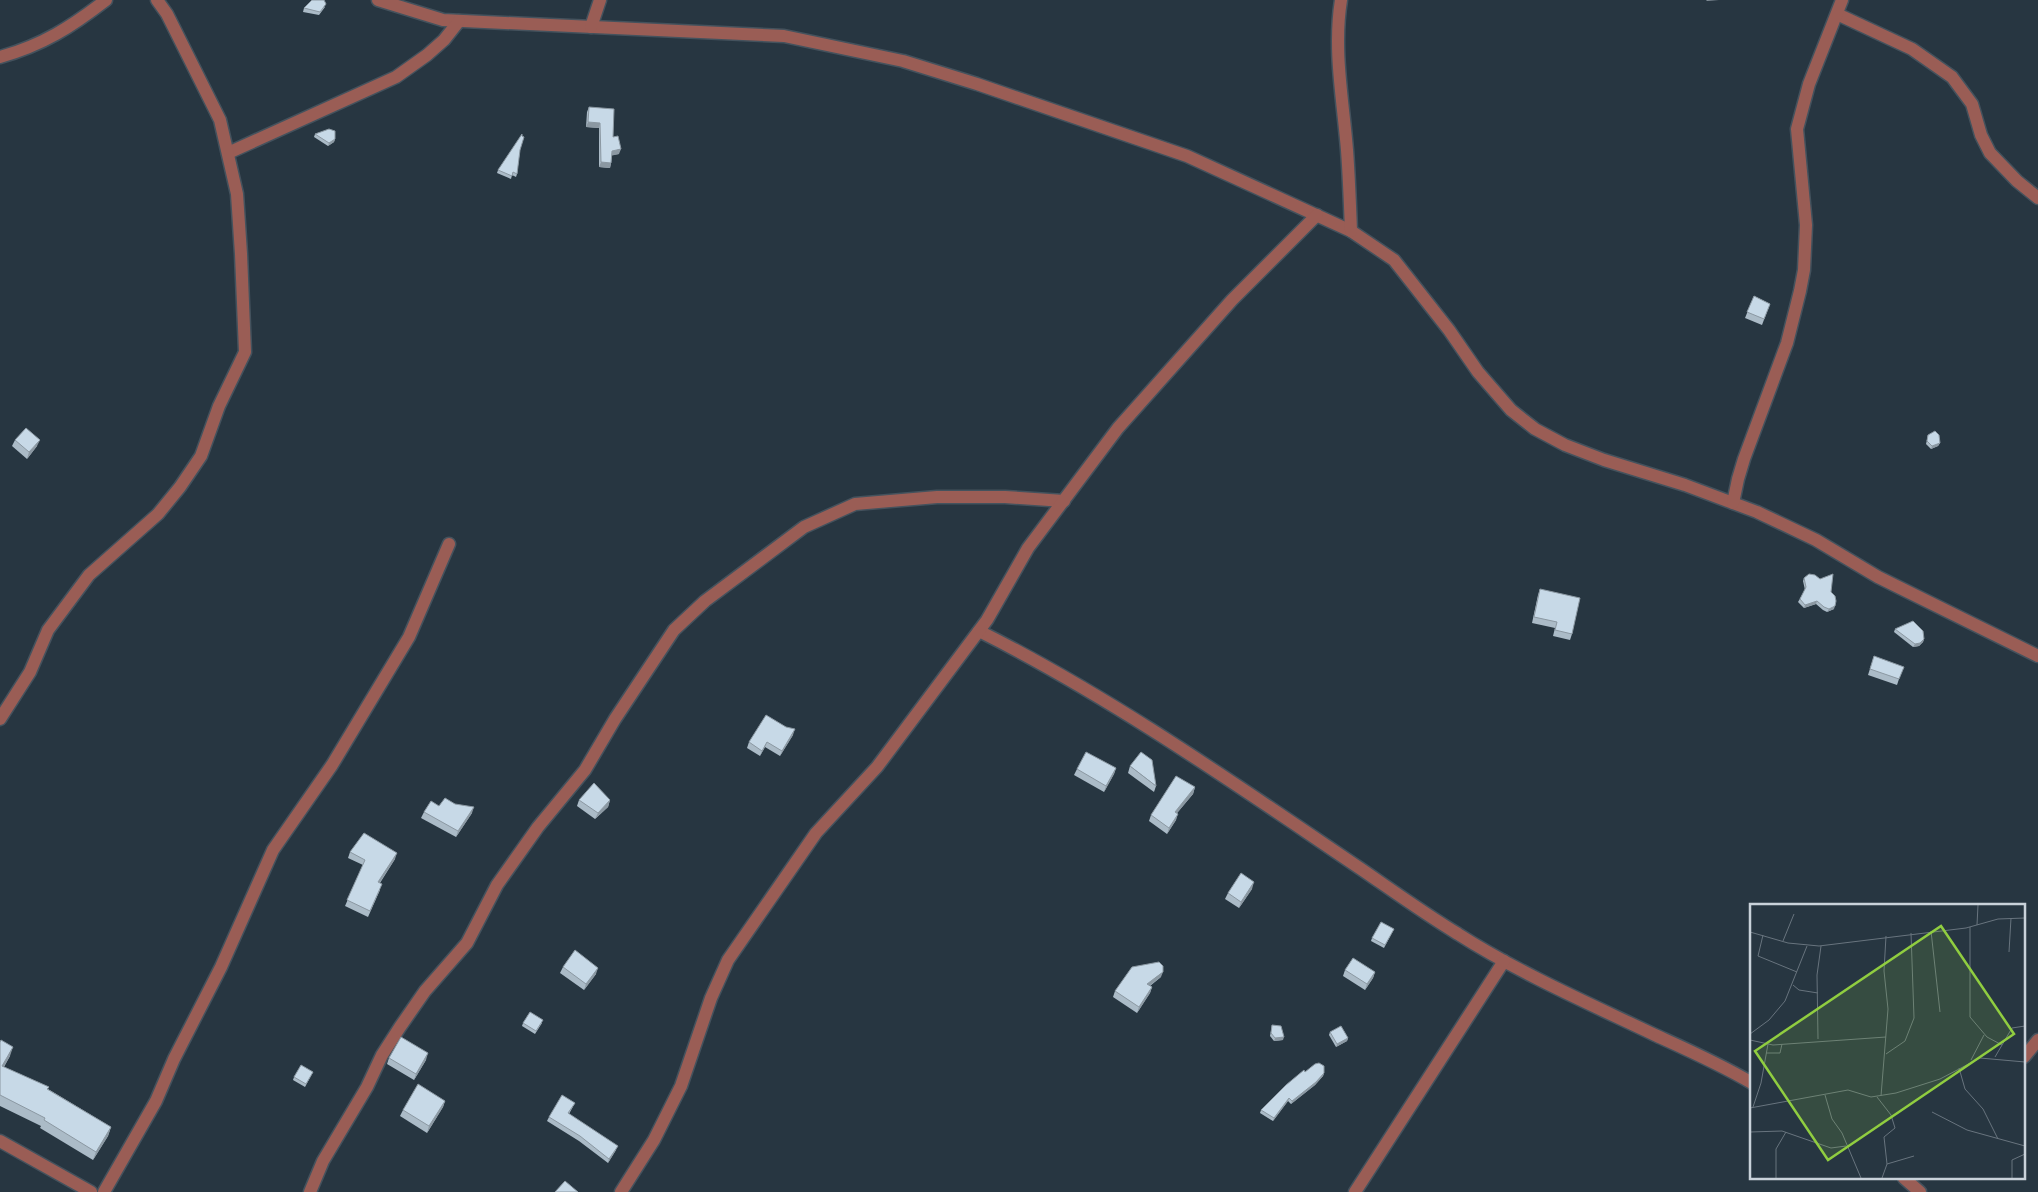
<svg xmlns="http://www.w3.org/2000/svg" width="2038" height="1192" font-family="'IBM Plex Sans',sans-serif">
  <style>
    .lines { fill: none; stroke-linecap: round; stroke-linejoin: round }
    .minor-casing { stroke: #44525d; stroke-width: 15 }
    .minor { stroke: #9a5d55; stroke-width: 12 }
    .wall { fill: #abbbc7 }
    .shaded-wall { fill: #8b98a2 }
    .building { fill: #c7d9e7; stroke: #8b98a2 }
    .inset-road { fill: none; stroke: #68747e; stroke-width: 1 }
    .view { fill: #90cd40; fill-opacity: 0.15; stroke: #90cd40; stroke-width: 2.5 }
    .inset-edge { fill: none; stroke: #c9d2da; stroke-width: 2.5 }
  </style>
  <rect width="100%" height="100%" fill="#273641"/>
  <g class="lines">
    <defs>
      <g id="minor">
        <polyline points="378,0 443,20 784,36 903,61 977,84 1187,156 1351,231 1394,260 1449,330 1478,372 1511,410 1535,429 1565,445 1604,460 1685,485 1757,512 1816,540 1878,577 2038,656"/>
        <path d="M1341,0C1333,50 1343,100 1347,150C1349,177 1350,204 1351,231"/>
        <polyline points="1837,14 1912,49 1952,77 1972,104 1981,135 1990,153 2017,181 2038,198"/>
        <polyline points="591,27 600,0"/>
        <path d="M0,57C43,45 71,27 106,0"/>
        <polyline points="228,153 396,77 427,55 444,40 459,21"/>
        <polyline points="1733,503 1738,479 1744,459 1787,343 1800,291 1804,270 1806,225 1797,129 1809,84 1842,0"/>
        <path d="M979,631C1111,697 1238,786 1361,869C1393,891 1425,914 1458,934C1519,973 1590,1004 1655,1035C1688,1050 1720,1064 1752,1083"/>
        <polyline points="0,719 30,672 48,630 89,575 158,514 180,487 201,456 219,406 245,352 241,254 237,194 220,120 167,14 157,0"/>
        <polyline points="2024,1057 2038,1040"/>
        <polyline points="0,1141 91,1192"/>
        <polyline points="1904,1178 1920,1192"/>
        <polyline points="104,1192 156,1101 174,1059 221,967 273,850 332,765 409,637 449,544"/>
        <polyline points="310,1192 323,1161 367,1087 382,1055 400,1027 425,991 467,943 497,885 538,827 585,770 615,719 674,630 705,601 804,527 855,504 937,497 1005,497 1064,501"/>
        <polyline points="621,1192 654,1140 681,1086 711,998 728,960 816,833 877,767 987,620 1028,548 1118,428 1232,300 1317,215"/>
        <polyline points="1355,1192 1504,961"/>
      </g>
    </defs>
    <!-- minor casing -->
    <use href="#minor" class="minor-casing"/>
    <!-- minor -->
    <use href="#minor" class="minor"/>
  </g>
  <!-- wall -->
  <g class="wall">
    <polygon points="325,7 319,15 303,12 304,8"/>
    <polygon points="589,107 613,137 619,154 612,155 611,163 610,168 599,167 599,128 586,127 587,112"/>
    <polygon points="315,134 335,139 334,142 328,146 314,137"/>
    <polygon points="520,150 517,174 516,177 512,175 511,179 497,173 498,170"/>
    <polygon points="1754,296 1770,304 1762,325 1745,318"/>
    <polygon points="1928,435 1940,443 1938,446 1931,449 1926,444"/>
    <polygon points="15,440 37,446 27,459 12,446"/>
    <polygon points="1804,578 1831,592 1834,609 1827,612 1823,610 1816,604 1804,608 1798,602 1805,590 1803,581"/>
    <polygon points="1540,589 1572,634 1570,640 1553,636 1555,628 1532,623 1538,595"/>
    <polygon points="1895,629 1924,639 1923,642 1919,646 1913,647 1894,632"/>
    <polygon points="1874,656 1899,679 1897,685 1868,675"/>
    <polygon points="793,735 780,756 765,747 760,756 747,748 749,742"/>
    <polygon points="1130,766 1156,786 1154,792 1128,773"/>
    <polygon points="1116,768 1114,774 1104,792 1074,775 1077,769"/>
    <polygon points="1195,787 1193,794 1177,813 1176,820 1167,834 1149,821 1151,815"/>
    <polygon points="579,800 610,800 608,807 595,819 577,806"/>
    <polygon points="439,806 472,813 456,837 421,818 424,812"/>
    <polygon points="350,852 395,859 380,883 380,890 368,917 345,906 363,865 348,858"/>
    <polygon points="1252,889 1239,908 1225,899 1228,893"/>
    <polygon points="1394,929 1384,948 1371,941 1372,938"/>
    <polygon points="563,967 596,974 584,990 560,973"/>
    <polygon points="1345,970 1375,972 1373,978 1365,990 1343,976"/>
    <polygon points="1161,977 1150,986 1152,987 1150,993 1137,1013 1113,997 1115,991"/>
    <polygon points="523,1023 542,1023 535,1034 522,1026"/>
    <polygon points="1272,1025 1283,1040 1274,1041 1270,1036"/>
    <polygon points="1330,1032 1348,1038 1347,1041 1336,1047 1329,1035"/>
    <polygon points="0,1042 10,1056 4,1067 49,1087 48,1089 111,1127 108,1136 93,1160 40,1128 41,1126 0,1106"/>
    <polygon points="389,1058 426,1060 414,1080 387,1064"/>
    <polygon points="313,1072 305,1087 293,1080 294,1077"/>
    <polygon points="1305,1072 1324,1073 1323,1076 1315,1085 1291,1104 1288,1101 1273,1121 1260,1113 1261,1110"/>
    <polygon points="445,1101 443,1107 427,1133 400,1116 403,1110"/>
    <polygon points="575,1103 569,1114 616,1150 608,1163 579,1141 547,1121 549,1117"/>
  </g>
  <!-- shaded-wall -->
  <g class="shaded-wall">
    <polygon points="1707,0 1719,0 1706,1"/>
    <polygon points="588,122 600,123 599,128 586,127"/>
    <polygon points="335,139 334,142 328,146 329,143"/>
    <polygon points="621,149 619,154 610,156 612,151"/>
    <polygon points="601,162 611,163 610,168 599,167"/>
    <polygon points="40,440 37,446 27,459 29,452"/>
    <polygon points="1940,443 1938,446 1931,449 1932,446"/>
    <polygon points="1817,601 1816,604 1804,608 1805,605"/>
    <polygon points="1835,606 1834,609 1827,612 1829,609"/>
    <polygon points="1924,639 1923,642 1919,646 1913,647 1915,644"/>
    <polygon points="795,729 793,735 780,756 782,751"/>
    <polygon points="767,742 765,747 760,756 762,751"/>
    <polygon points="1116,768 1114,774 1104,792 1106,786"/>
    <polygon points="1195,787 1193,794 1173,818 1175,812"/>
    <polygon points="610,800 608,807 595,819 598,813"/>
    <polygon points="474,807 472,813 456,837 458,831"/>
    <polygon points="1178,814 1176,820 1167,834 1169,828"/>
    <polygon points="397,853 395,859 376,888 378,882"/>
    <polygon points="1254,882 1252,889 1239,908 1241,902"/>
    <polygon points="598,968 596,974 584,990 586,984"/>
    <polygon points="1163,972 1161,977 1145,989 1147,984"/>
    <polygon points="1375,972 1373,978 1365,990 1367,984"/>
    <polygon points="1152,987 1150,993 1137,1013 1139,1007"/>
    <polygon points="1284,1037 1283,1040 1274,1041 1275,1038"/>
    <polygon points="1348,1038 1347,1041 1336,1047 1337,1044"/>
    <polygon points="13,1047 10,1056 0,1073 2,1066"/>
    <polygon points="428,1053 426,1060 414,1080 416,1074"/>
    <polygon points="1324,1073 1323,1076 1315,1085 1291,1104 1292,1101"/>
    <polygon points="1289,1098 1288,1101 1273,1121 1274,1118"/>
    <polygon points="445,1101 443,1107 427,1133 429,1126"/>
    <polygon points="111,1127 108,1136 93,1160 96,1152"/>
    <polygon points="618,1146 616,1150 608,1163 609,1159"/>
  </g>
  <!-- building -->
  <g class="building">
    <polygon points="312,0 324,0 326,4 320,12 304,8"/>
    <polygon points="589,107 614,109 613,137 618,136 621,149 612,151 611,163 601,162 600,123 588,122"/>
    <polygon points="329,129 335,131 335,139 329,143 315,134"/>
    <polygon points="522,134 522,136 524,137 520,150 517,174 513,172 512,176 498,170"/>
    <polygon points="1754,296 1770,304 1764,319 1747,312"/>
    <polygon points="26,428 40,440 29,452 15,440"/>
    <polygon points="1935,431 1939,435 1940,443 1932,446 1927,441 1928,435"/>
    <polygon points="1809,574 1815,575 1820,579 1833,574 1831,592 1835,596 1836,601 1835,606 1829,609 1824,607 1817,601 1805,605 1800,599 1806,587 1804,578"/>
    <polygon points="1540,589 1580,598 1572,634 1555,630 1557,622 1534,617"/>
    <polygon points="1913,621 1923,631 1924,639 1920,643 1915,644 1895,629"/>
    <polygon points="1874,656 1904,667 1899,679 1870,669"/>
    <polygon points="766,715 786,727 795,729 782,751 767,742 762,751 749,742"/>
    <polygon points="1086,752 1116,768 1106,786 1077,769"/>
    <polygon points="1141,752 1152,760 1156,786 1130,766"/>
    <polygon points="1176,776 1195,787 1175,812 1178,814 1169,828 1151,815"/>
    <polygon points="594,783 610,800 598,813 579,800"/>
    <polygon points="445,798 455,804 474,807 458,831 424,812 431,801 439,806"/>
    <polygon points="364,833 397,853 378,882 382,884 370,911 347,900 365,860 350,852"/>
    <polygon points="1241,873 1254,882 1241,902 1228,893"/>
    <polygon points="1381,922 1394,929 1385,945 1372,938"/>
    <polygon points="575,950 598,968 586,984 563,967"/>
    <polygon points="1353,958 1375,972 1367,984 1345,970"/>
    <polygon points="1159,962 1163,966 1163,972 1147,984 1152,987 1139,1007 1115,991 1132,967"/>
    <polygon points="530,1012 543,1020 536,1031 523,1023"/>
    <polygon points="1272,1025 1281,1026 1284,1037 1275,1038 1271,1033"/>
    <polygon points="1341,1026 1348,1038 1337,1044 1330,1032"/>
    <polygon points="401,1037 428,1053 416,1074 389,1058"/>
    <polygon points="1,1040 13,1047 2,1066 49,1087 47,1089 111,1127 96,1152 44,1120 45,1118 0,1095 0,1042"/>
    <polygon points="1319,1063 1324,1066 1324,1073 1316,1082 1292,1101 1289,1098 1274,1118 1261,1110 1286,1085 1304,1070 1305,1072 1315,1064"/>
    <polygon points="301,1065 313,1072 306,1084 294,1077"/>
    <polygon points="418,1084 445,1101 429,1126 403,1110"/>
    <polygon points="562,1095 575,1103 568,1113 618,1146 609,1159 580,1136 549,1117"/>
    <polygon points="565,1181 578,1192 555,1192"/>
  </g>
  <!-- overview -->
  <g transform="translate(1750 904)">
    <rect width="275" height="275" fill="#273641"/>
    <path class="inset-road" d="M227,21L228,1M220,23V113L237,133L252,141M181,27L190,108M0,28L38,39L69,42L216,24L248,15L275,14M13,31L8,52L47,68M33,37L44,10M259,48L261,14M43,81L49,86L68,89M0,130L19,116L35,97L57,42M68,135L67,71L71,42M0,136L23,141L136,133M16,149H30L32,140M136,150L155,137L164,114L161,29M245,153L262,124L275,122M221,156L234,131M209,164L215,185L233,205L248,235M75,191L82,215L92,229L111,274M131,192L138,105L134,67L136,32M127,193L141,211L145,224L134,233L137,260L132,274M3,203L11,179L18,140M0,204L98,186L121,193L146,189L190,175L230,154L275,158M182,208L217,226L275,242M0,228L32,227L81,244L96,242M137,260L164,252M26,274V245L36,228M262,274V256L275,250"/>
    <path class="view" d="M191,22L264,130L78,256L5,147Z"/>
    <rect width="275" height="275" class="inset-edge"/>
  </g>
</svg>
